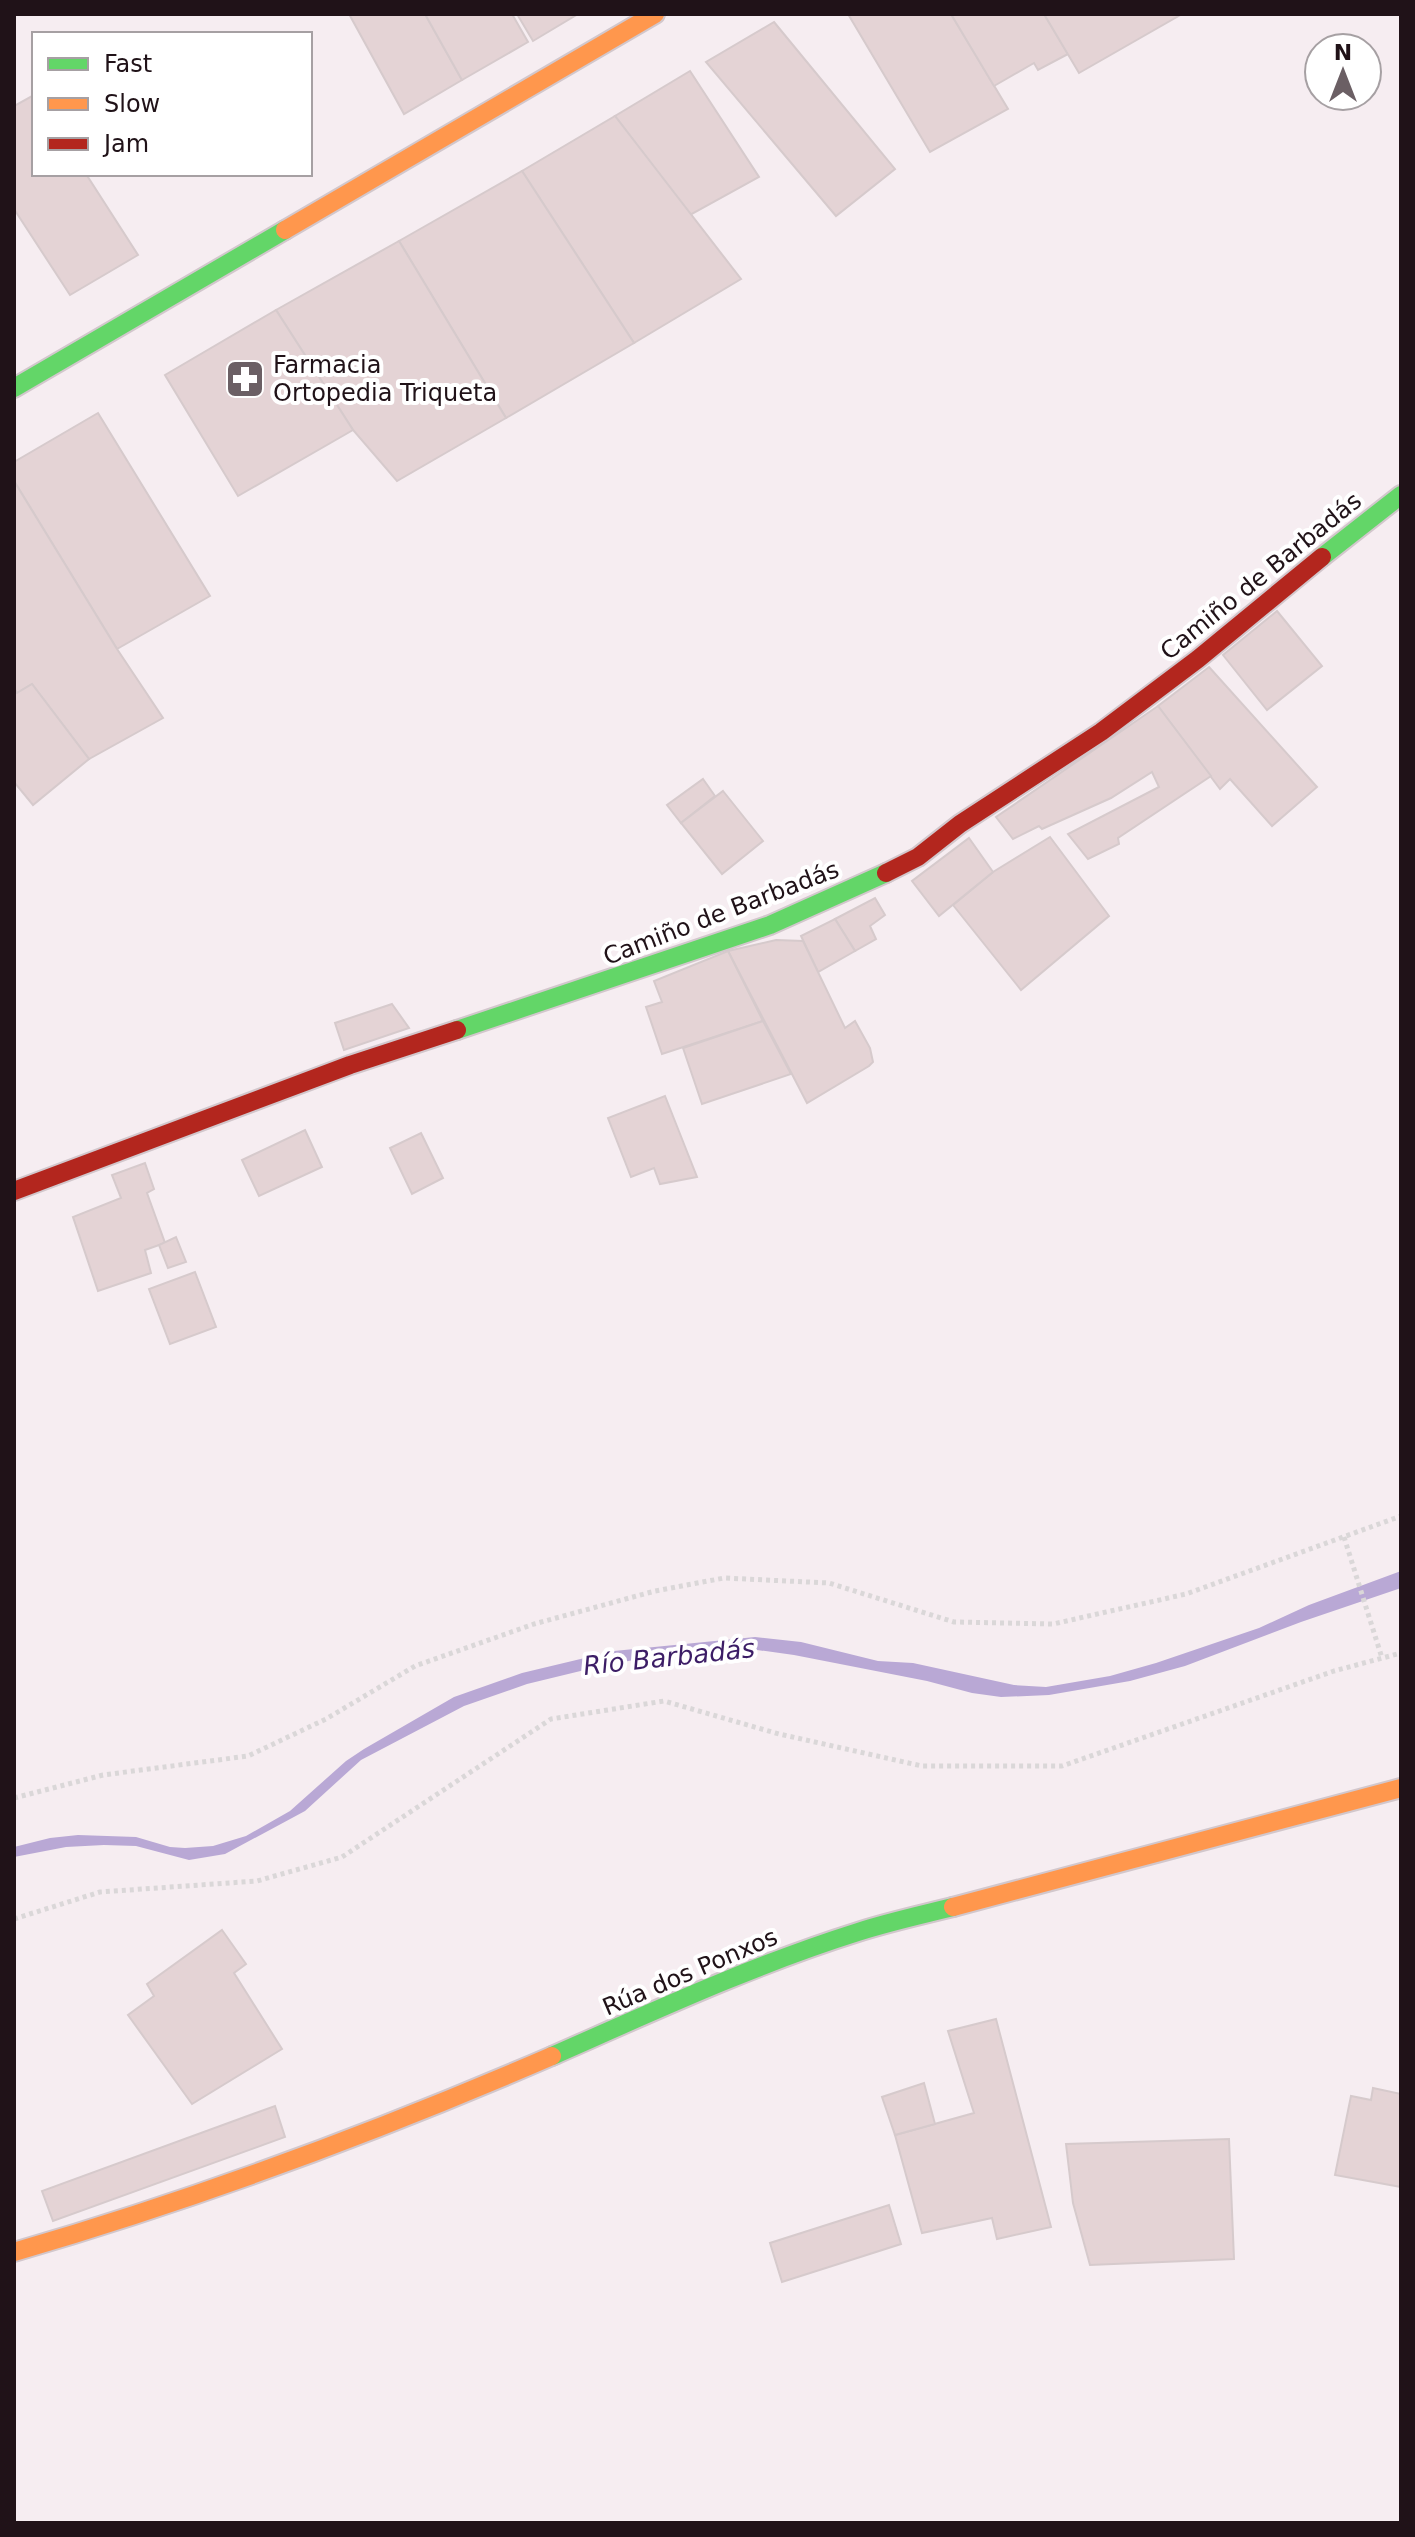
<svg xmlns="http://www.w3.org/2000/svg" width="1415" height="2537" font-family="'DejaVu Sans',sans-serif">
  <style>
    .water { fill: #b9a8d5 }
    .building { fill: #e4d3d5; stroke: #d6cacc; stroke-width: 2 }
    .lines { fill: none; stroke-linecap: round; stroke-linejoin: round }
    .fast-casing { stroke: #d2c7cc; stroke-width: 22 }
    .slow-casing { stroke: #d2c7cc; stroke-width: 22 }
    .jam-casing { stroke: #d2c7cc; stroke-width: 22 }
    .path { stroke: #dad7d8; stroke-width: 5; stroke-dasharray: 4 4; stroke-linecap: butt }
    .fast { stroke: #63d668; stroke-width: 18 }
    .slow { stroke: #ff974d; stroke-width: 18 }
    .jam { stroke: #b3261e; stroke-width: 18 }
    .labels { text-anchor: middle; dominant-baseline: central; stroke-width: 8; stroke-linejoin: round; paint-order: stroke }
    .poi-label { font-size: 24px; fill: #201218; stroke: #fff; text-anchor: start }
    .street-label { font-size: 24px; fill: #201218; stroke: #fff }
    .water-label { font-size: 26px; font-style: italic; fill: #3c1d66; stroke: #fff }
  </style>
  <rect width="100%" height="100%" fill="#f6edf1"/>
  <!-- water -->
  <polygon class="water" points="1401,1571 1401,1588 1301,1622 1185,1666 1130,1681 1049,1695 1001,1697 972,1693 927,1681 794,1655 743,1648 660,1655 597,1667 527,1684 464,1706 361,1760 305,1811 225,1854 189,1860 136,1846 104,1845 66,1847 14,1857 14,1847 50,1838 78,1835 136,1837 170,1847 185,1848 213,1846 246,1836 290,1811 346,1761 364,1749 454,1697 522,1673 614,1651 755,1637 801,1642 878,1661 913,1663 1014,1685 1046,1687 1110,1676 1156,1663 1259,1628 1309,1605"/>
  <!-- building -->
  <g class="building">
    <polygon points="349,14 425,14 462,80 404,114"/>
    <polygon points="425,14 512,14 528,42 462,80"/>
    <polygon points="517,14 578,14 533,41"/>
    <polygon points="848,14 951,14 1008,109 930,152"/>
    <polygon points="951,14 1044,14 1068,54 1038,70 1034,63 994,86"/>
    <polygon points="1044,14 1182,14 1079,73"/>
    <polygon points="774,22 895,169 836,216 706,62"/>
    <polygon points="690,71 759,177 690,215 615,116"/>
    <polygon points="34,95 34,174 86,174 138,255 70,295 14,209 14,106"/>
    <polygon points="615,116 741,279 634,343 522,171"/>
    <polygon points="522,171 634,343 506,418 399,241"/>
    <polygon points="399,241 506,418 397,481 353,430 276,310"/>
    <polygon points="276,310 353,430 238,496 165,375"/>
    <polygon points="98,413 210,596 117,649 14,481 14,462"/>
    <polygon points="14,481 117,649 163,718 89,759 32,684 17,693 14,688"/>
    <polygon points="1277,611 1322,666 1267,710 1223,655"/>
    <polygon points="1209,667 1317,787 1272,826 1230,779 1220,789 1158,706"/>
    <polygon points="32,684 89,759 33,805 14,782 14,688 17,693"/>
    <polygon points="1158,706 1211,776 1118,838 1119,844 1088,859 1068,834 1159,787 1152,772 1111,798 1042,829 1039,826 1013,839 996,817"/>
    <polygon points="703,779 715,796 681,823 667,805"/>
    <polygon points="723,791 763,841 722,874 681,823"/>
    <polygon points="1050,837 1109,916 1021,990 953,905 993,872"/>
    <polygon points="969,838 993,872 939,916 912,881"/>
    <polygon points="875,898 885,915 870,926 876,939 855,951 835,919"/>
    <polygon points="835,919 855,951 818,972 801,936"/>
    <polygon points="776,940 803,941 845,1028 855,1021 870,1048 873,1062 869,1066 807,1103 728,951"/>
    <polygon points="728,951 763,1021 662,1054 646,1007 662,1002 654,981"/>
    <polygon points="392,1004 409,1028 344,1050 335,1023"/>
    <polygon points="763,1021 791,1074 702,1104 683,1048"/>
    <polygon points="665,1096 697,1177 660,1184 654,1168 631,1177 608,1118"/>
    <polygon points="305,1130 322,1167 259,1196 242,1160"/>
    <polygon points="421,1133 443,1178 412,1194 390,1148"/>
    <polygon points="145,1163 154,1189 147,1193 165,1243 145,1250 151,1273 98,1291 73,1217 121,1198 112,1175"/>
    <polygon points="176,1237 186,1262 168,1268 159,1245"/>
    <polygon points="195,1272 216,1327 170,1344 149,1289"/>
    <polygon points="222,1930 246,1964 234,1973 282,2049 192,2104 128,2015 154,1996 147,1984"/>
    <polygon points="996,2019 1051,2227 997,2239 992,2218 922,2233 895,2135 974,2113 948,2031"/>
    <polygon points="924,2083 935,2124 895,2135 882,2097"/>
    <polygon points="1373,2088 1401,2094 1401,2187 1335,2175 1351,2096 1371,2100"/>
    <polygon points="275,2106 285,2137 53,2221 42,2191"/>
    <polygon points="1229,2139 1234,2259 1090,2265 1073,2203 1066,2144"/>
    <polygon points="889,2205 901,2244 782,2282 770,2243"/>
  </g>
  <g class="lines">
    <defs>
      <g id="fast">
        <polyline points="14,388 285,230"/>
        <polyline points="1322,557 1401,495"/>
        <polyline points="457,1030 770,925 886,873"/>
        <path d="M552,2056C652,2012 753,1965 858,1932C889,1922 921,1915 953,1907"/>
      </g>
      <g id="slow">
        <polyline points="285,230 655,14"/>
        <polyline points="953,1907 1401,1788"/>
        <path d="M14,2252C200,2198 374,2133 552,2056"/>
      </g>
      <g id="jam">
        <polyline points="886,873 918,857 960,824 1101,732 1198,659 1322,557"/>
        <polyline points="14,1191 350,1065 457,1030"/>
      </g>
    </defs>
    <!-- fast casing -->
    <use href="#fast" class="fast-casing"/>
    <!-- slow casing -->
    <use href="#slow" class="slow-casing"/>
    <!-- jam casing -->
    <use href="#jam" class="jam-casing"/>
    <!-- path -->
    <g class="path">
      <polyline points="1344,1537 1382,1658"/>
      <polyline points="14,1798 103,1775 248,1756 326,1719 415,1666 534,1624 655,1591 724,1578 829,1583 954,1622 1053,1624 1186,1594 1401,1516"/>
      <polyline points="14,1919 100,1892 257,1881 342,1857 551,1719 664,1701 779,1734 922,1766 1062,1766 1334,1671 1401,1653"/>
    </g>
    <!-- fast -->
    <use href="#fast" class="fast"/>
    <!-- slow -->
    <use href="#slow" class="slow"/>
    <!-- jam -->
    <use href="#jam" class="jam"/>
  </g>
  <!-- icons -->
  <defs>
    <symbol id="pharmacy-square" viewBox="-11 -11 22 22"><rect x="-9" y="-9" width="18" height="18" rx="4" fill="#6b5f64" stroke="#fff"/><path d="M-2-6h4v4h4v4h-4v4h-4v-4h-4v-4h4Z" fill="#fff"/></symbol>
  </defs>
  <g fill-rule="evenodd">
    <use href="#pharmacy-square" x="223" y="357" width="44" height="44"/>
  </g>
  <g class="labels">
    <!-- poi labels -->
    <g class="poi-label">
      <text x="273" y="365">Farmacia<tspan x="273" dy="28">Ortopedia Triqueta</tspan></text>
    </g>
    <!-- street labels -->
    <g class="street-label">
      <text transform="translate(1261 576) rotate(-39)">Camiño de Barbadás</text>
      <text transform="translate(721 913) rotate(-21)">Camiño de Barbadás</text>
      <text transform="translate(690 1972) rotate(-23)">Rúa dos Ponxos</text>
    </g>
    <!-- water labels -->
    <g class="water-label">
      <text transform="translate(669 1657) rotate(-6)">Río Barbadás</text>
    </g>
  </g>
  <!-- border -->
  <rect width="1415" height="2537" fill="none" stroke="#201218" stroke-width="32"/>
  <!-- legend -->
  <rect x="32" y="32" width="280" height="144" fill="#ffffff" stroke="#a6a0a3" stroke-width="2"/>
  <rect x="48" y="58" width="40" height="12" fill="#63d668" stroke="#a6a0a3" stroke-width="2"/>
  <text x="104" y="72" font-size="24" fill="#201218">Fast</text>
  <rect x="48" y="98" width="40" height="12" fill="#ff974d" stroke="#a6a0a3" stroke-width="2"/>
  <text x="104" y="112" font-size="24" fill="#201218">Slow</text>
  <rect x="48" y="138" width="40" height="12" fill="#b3261e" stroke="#a6a0a3" stroke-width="2"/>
  <text x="104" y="152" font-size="24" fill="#201218">Jam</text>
  <!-- north arrow -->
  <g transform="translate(1343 72)"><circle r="38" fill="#ffffff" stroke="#a6a0a3" stroke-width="2"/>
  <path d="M0-6L14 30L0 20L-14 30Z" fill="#6b5f64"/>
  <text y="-12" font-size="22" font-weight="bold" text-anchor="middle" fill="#201218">N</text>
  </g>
</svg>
